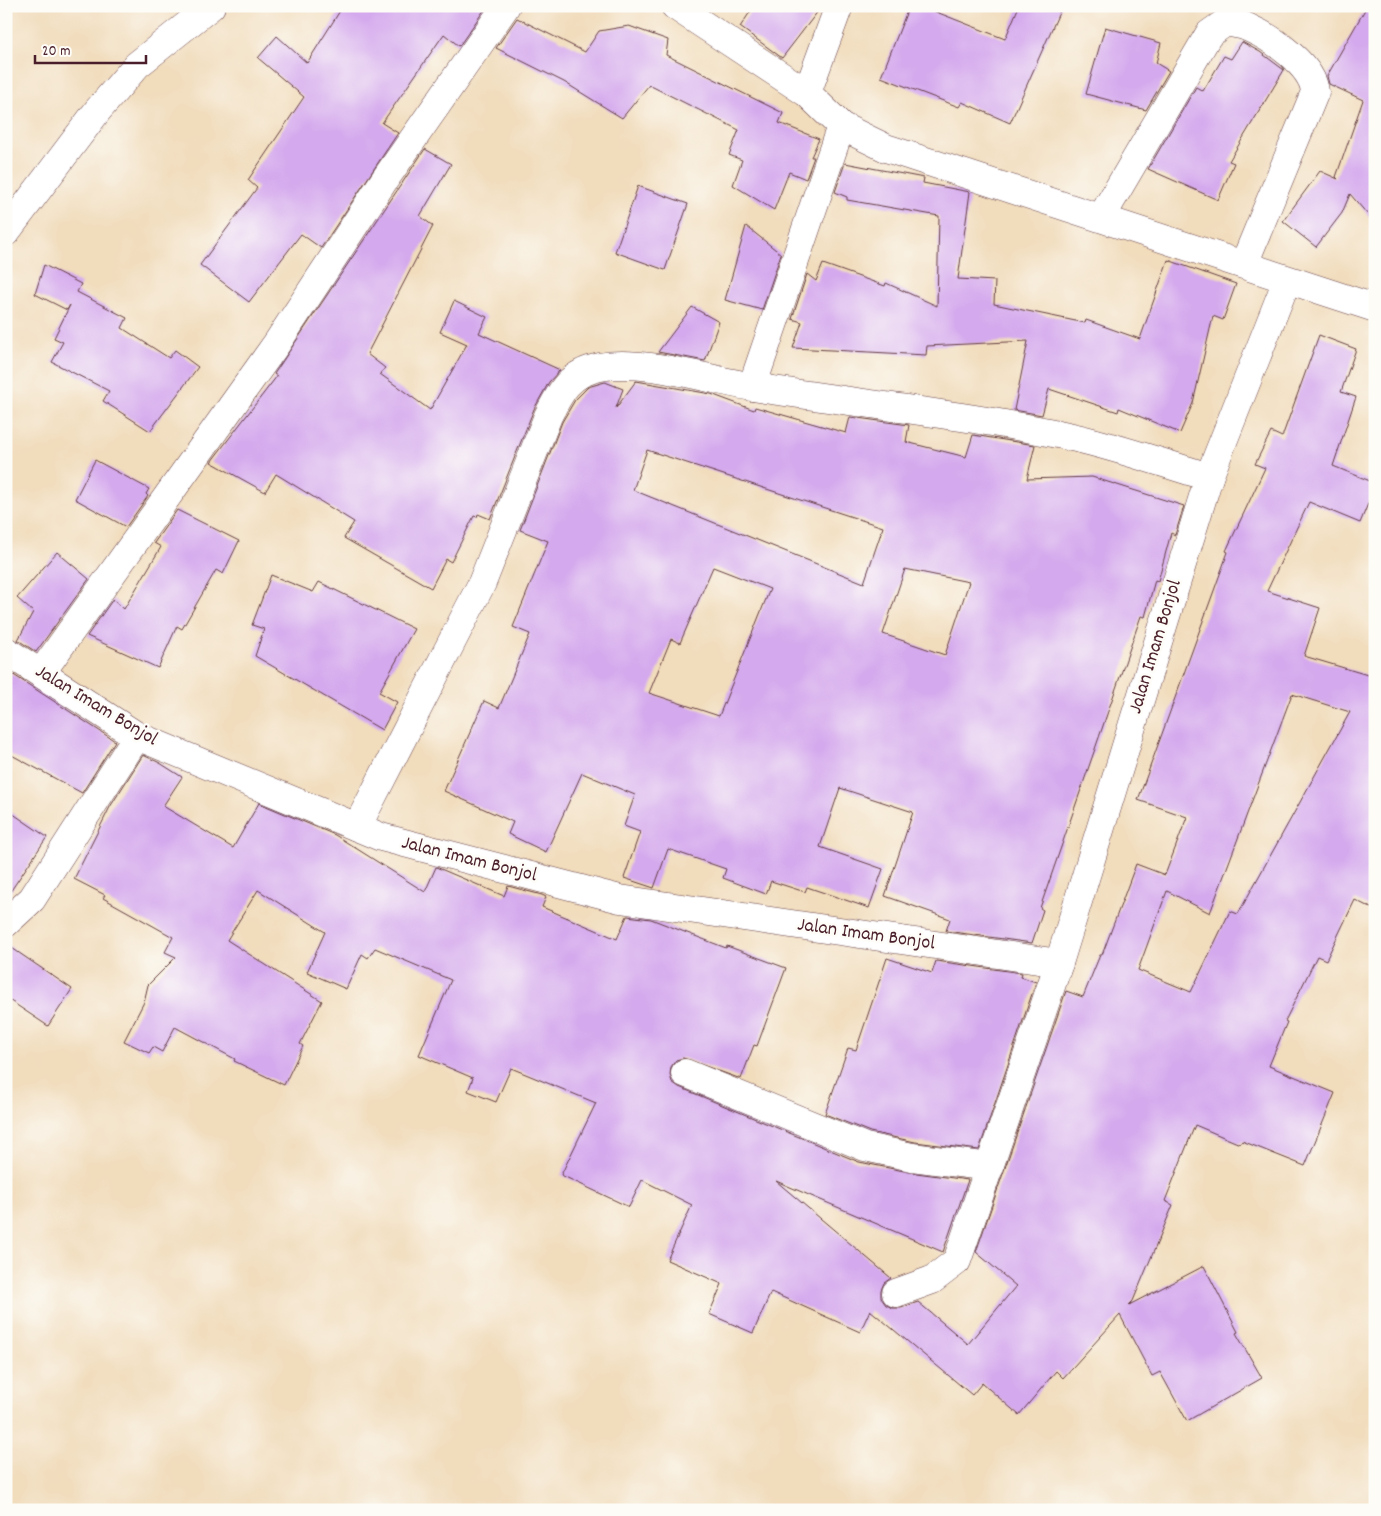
<svg xmlns="http://www.w3.org/2000/svg" width="1381" height="1516" font-family="Dekko,sans-serif">
  <style>
    .building { fill: #d4a9ed; fill-rule: evenodd }
    .lines { fill: none; stroke-linecap: round; stroke-linejoin: round }
    .minor-casing { stroke: #633b41; stroke-width: 29 }
    .path { stroke: #633b41; stroke-width: 3; stroke-dasharray: 1 4; stroke-linecap: butt }
    .minor { stroke: #fff; stroke-width: 28 }
    .labels { text-anchor: middle; dominant-baseline: central; stroke-width: 5; stroke-linejoin: round; paint-order: stroke }
    .street-label { font-size: 20px; fill: #4a1f2b; stroke: #fdfcf7 }
  </style>
  <rect width="100%" height="100%" fill="#fdfcf7"/>
  <filter id="ink" filterUnits="userSpaceOnUse"><feTurbulence type="fractalNoise" baseFrequency=".02" numOctaves="2"/><feDisplacementMap in="SourceGraphic" scale="10" xChannelSelector="R" yChannelSelector="G"/><feConvolveMatrix kernelMatrix="1 2 1 2 8 2 1 2 1" color-interpolation-filters="sRGB"/></filter>
  <filter id="wash" filterUnits="userSpaceOnUse"><feTurbulence type="fractalNoise" baseFrequency=".0096" numOctaves="4" result="noise"/><feDisplacementMap in="SourceGraphic" scale="20" xChannelSelector="R" yChannelSelector="G"/><feGaussianBlur stdDeviation="1.12" result="paint"/><feColorMatrix in="noise" values="0 0 0 0 0 0 0 0 0 0 0 0 0 0 0 0 0 1.4 0 .05"/><feComposite in="paint" operator="in"/></filter>
  <g filter="url(#wash)">
    <rect width="100%" height="100%" fill="#f1dcbc"/>
    <g id="blocks">
      <!-- building -->
      <g class="building">
        <polygon points="343,6 487,6 459,46 444,34 382,123 398,133 321,248 301,234 249,302 200,265 257,188 248,180 304,97 258,58 277,36 307,63"/>
        <polygon points="754,6 822,6 782,58 740,27"/>
        <polygon points="909,6 921,6 1005,39 1019,6 1062,6 1010,123 962,102 959,107 881,77"/>
        <polygon points="1367,6 1375,6 1375,223 1350,194 1342,213 1316,247 1283,221 1320,171 1338,179 1336,177 1363,100 1329,84 1327,76"/>
        <polygon points="517,18 585,52 599,31 629,26 668,40 666,55 783,113 779,123 819,139 811,157 814,157 806,179 789,172 774,210 733,185 742,160 729,155 739,130 649,85 622,118 564,82 496,48"/>
        <polygon points="1105,27 1161,43 1156,63 1169,71 1146,110 1086,94"/>
        <polygon points="1242,42 1260,52 1284,70 1229,161 1234,163 1218,200 1148,169 1196,87 1203,91 1224,56 1231,59"/>
        <polygon points="425,149 451,164 420,216 433,226 367,354 385,368 380,374 430,410 467,344 440,332 454,301 487,317 479,333 560,370 549,382 534,409 490,519 478,514 477,517 474,516 451,562 446,559 431,588 344,538 354,522 276,474 265,492 211,462 277,376 274,374"/>
        <polygon points="845,163 924,178 923,183 970,192 958,279 995,281 994,304 1085,323 1086,320 1140,339 1168,260 1236,284 1223,320 1213,316 1193,403 1180,433 1119,408 1118,412 1049,389 1042,415 1014,410 1028,341 927,346 926,355 793,348 802,322 792,319 807,274 816,281 823,264 885,286 886,283 937,306 939,216 847,200 847,197 835,192"/>
        <polygon points="638,186 688,204 665,270 615,252"/>
        <polygon points="746,226 781,254 762,310 725,300"/>
        <polygon points="44,265 81,284 77,292 127,318 122,328 169,358 175,350 198,367 150,431 103,401 109,391 52,362 63,342 54,338 70,305 67,310 35,294"/>
        <polygon points="692,307 719,322 705,361 658,352"/>
        <path d="M1319,335L1356,349L1341,392L1356,397L1333,466L1375,483V487L1360,523L1309,502L1267,591L1320,608L1304,656L1371,676L1375,669V910L1355,900L1326,960L1317,956L1285,1021L1287,1022L1269,1066L1335,1093L1305,1166L1242,1141L1240,1144L1195,1125L1165,1201L1173,1205L1133,1301L1129,1305L1204,1266L1238,1332L1236,1333L1262,1378L1187,1421L1160,1372L1152,1376L1120,1315L1063,1378L1056,1371L1019,1415L982,1383L972,1395L870,1310L860,1332L771,1292L753,1333L709,1314L722,1284L667,1260L692,1205L642,1180L629,1207L561,1175L596,1103L511,1068L496,1102L468,1091L473,1078L419,1055L451,980L375,948L368,958L362,954L346,989L307,972L325,932L258,890L227,940L322,1001L300,1044L303,1046L284,1085L234,1061L235,1059L175,1027L162,1052L153,1047L149,1053L124,1041L144,1002L148,985L176,957L165,952L173,937L103,898L105,895L74,879L110,807L143,755L160,763L182,777L163,806L233,848L259,803L335,835L425,892L436,867L504,896L508,886L542,895L546,897L542,907L617,939L627,916L651,919L726,948L727,946L786,968L757,1046L754,1045L741,1079L683,1058L676,1060L671,1067L670,1075L672,1082L679,1087L859,1162L909,1172L968,1180L943,1252L776,1181L891,1278L884,1283L881,1290V1298L886,1305L893,1308H901L918,1302L968,1344L1016,1286L976,1252L1066,991L1083,997L1100,955H1102L1136,864L1165,875L1187,817L1138,800L1228,552L1226,551L1265,468L1255,464L1271,432L1282,437ZM1292,694L1350,712L1238,914L1230,911L1191,992L1138,970L1167,891L1210,913Z"/>
        <path d="M636,381L711,394L754,410L755,407L846,433L850,417L909,425L906,442L966,457L973,435L1035,445L1027,479L1092,477L1184,506L1175,535L1171,533L1158,581L1155,580L1145,617L1141,616L1040,908L1043,910L1032,943L946,931L950,919L885,896L913,812L840,788L820,847L883,869L869,908L807,887L805,892L771,881L766,894L723,878L726,869L668,849L654,888L624,878L640,832L624,826L635,795L582,773L546,852L508,834L513,822L444,791L484,701L499,708L530,634L513,627L548,541L520,530L562,422L575,400L588,387L605,382L623,389L616,408ZM647,450L883,527L864,583L633,490ZM713,567L770,589L719,716L649,693L671,639L680,643ZM905,569L969,582L945,655L883,634Z"/>
        <polygon points="95,460 149,489 146,494 148,496 126,527 75,499"/>
        <polygon points="177,510 239,541 223,574 216,570 182,629 177,626 158,668 87,636 113,599 124,609 161,547 154,543"/>
        <polygon points="57,552 89,579 36,652 18,640 33,612 17,598"/>
        <polygon points="271,575 313,592 319,582 414,629 379,692 397,702 382,730 255,656 264,629 252,625"/>
        <polygon points="6,670 115,741 82,793 6,752"/>
        <polygon points="6,809 47,837 6,898"/>
        <polygon points="6,944 72,989 48,1026 6,998"/>
        <polygon points="887,958 932,973 936,961 1022,973 1021,977 1036,982 979,1150 915,1142 870,1132 825,1114 848,1048 856,1050"/>
      </g>
    </g>
  </g>
  <g filter="url(#ink)">
    <use href="#blocks" fill-opacity="0" stroke="#633b41" stroke-width="1"/>
    <g class="lines">
      <defs>
        <g id="minor">
          <polyline points="675,6 807,93 841,126 886,148 1375,308"/>
          <polyline points="807,93 839,6"/>
          <path d="M1101,218L1209,34L1226,22C1233,24 1242,24 1249,28C1272,38 1313,66 1315,92L1244,264"/>
          <polyline points="6,232 98,110 137,65 211,6"/>
          <polyline points="752,387 841,126"/>
          <polyline points="6,651 137,736 381,837 620,899 1059,963 1209,477 1287,280"/>
          <polyline points="41,673 277,343 383,182 506,6"/>
          <path d="M357,827L482,583L548,416C561,390 570,373 600,367C640,358 711,380 753,387C856,403 961,414 1063,435C1112,445 1161,463 1209,477"/>
          <polyline points="6,923 32,899 137,736"/>
          <polyline points="685,1073 865,1147 912,1157 990,1167"/>
          <polyline points="896,1293 932,1280 957,1261 1059,963"/>
        </g>
      </defs>
      <!-- minor casing -->
      <use href="#minor" class="minor-casing"/>
      <!-- path -->
      <polyline class="path" points="6,1504 16,1510"/>
      <!-- minor -->
      <use href="#minor" class="minor"/>
    </g>
  </g>
  <g class="labels">
    <!-- street labels -->
    <g class="street-label">
      <text transform="translate(1156 647) rotate(-73)">Jalan Imam Bonjol</text>
      <text transform="translate(96 706) rotate(31)">Jalan Imam Bonjol</text>
      <text transform="translate(469 860) rotate(14)">Jalan Imam Bonjol</text>
      <text transform="translate(866 935) rotate(8)">Jalan Imam Bonjol</text>
    </g>
  </g>
  <!-- margin -->
  <rect width="1381" height="1516" fill="none" stroke="#fdfcf7" stroke-width="25"/>
  <!-- scale -->
  <path d="M35 55v8h111v-8" fill="none" stroke="#4a1f2b" stroke-width="2.5"/>
  <text x="42" y="55" font-size="15" fill="#4a1f2b" stroke="#fdfcf7" stroke-width="4" paint-order="stroke">20 m</text>
</svg>
